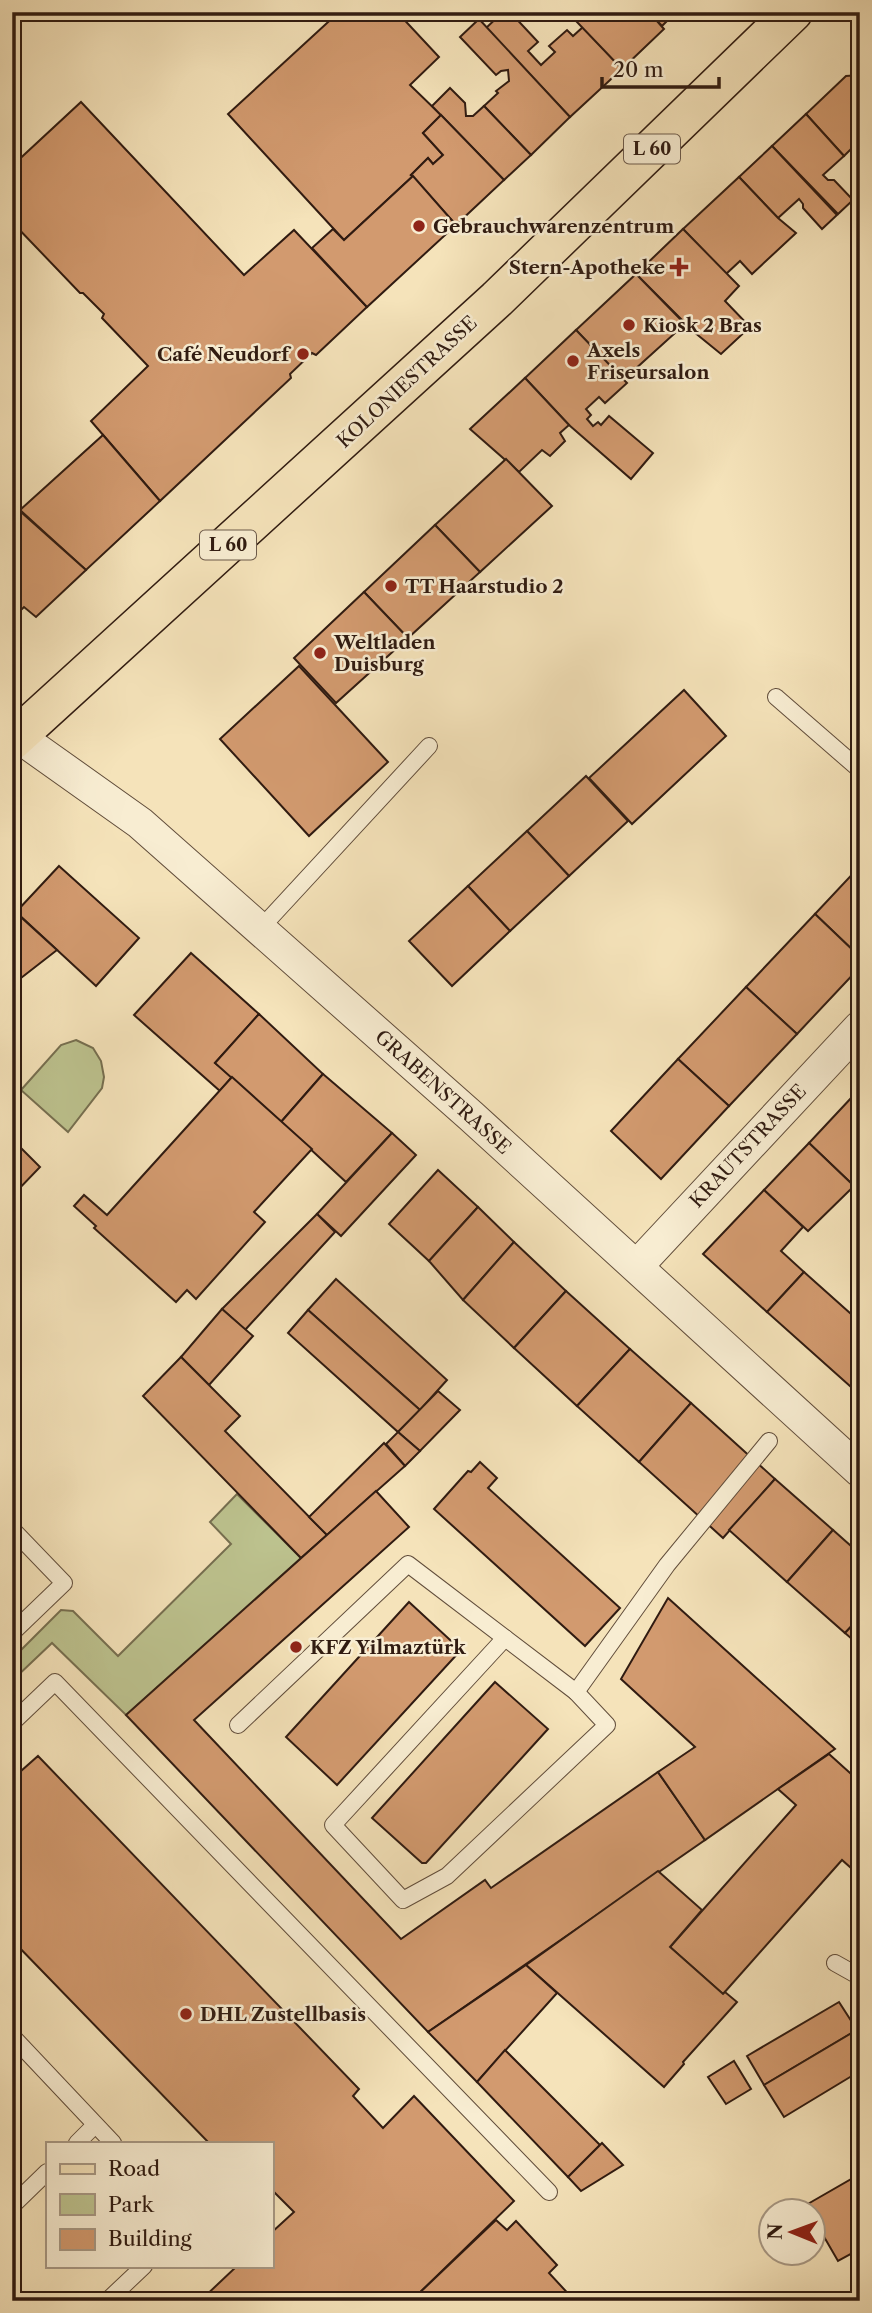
<svg xmlns="http://www.w3.org/2000/svg" width="872" height="2313" font-family="'Libre Caslon Text',serif">
  <style>
    .green { fill: #bdc38f; stroke: #766f50; stroke-width: 2 }
    .building { fill: #d29a6f; stroke: #301b11; stroke-width: 2 }
    .lines { fill: none; stroke-linecap: round; stroke-linejoin: round }
    .lane-casing { stroke: #614d3b; stroke-width: 18 }
    .street-casing { stroke: #614d3b; stroke-width: 34 }
    .primary-casing { stroke: #301b11; stroke-width: 41 }
    .lane { stroke: #f8edd2; stroke-width: 16 }
    .street { stroke: #f8edd2; stroke-width: 32 }
    .primary { stroke: #f5e3ba; stroke-width: 38 }
    .poi-dot { fill: #8f2418; stroke: #f8edd2; stroke-width: 2.5 }
    .labels { text-anchor: middle; dominant-baseline: central; stroke-width: 5; stroke-linejoin: round; paint-order: stroke }
    .shield { fill: #f8edd2; stroke: #6c5a4b; stroke-width: 2 }
    .shield-label { font-size: 18px; font-weight: bold; fill: #301b11 }
    .poi-label { font-size: 19px; font-weight: bold; fill: #301b11; stroke: #f8edd2; text-anchor: start }
    .street-label { font-size: 19px; fill: #301b11; stroke: #f8edd2 }
  </style>
  <rect width="100%" height="100%" fill="#f5e3ba"/>
  <filter id="stains"><feTurbulence type="fractalNoise" baseFrequency=".00286" numOctaves="4"/><feColorMatrix values="0 0 0 0 .2 0 0 0 0 .09 0 0 0 0 .02 0 0 0 .5 -.17"/></filter>
  <radialGradient id="worn" r=".72"><stop offset=".6" stop-color="#630" stop-opacity="0"/><stop offset="1" stop-color="#630" stop-opacity=".3"/></radialGradient>
  <!-- green -->
  <g class="green">
    <polygon points="76,1040 93,1048 101,1061 104,1077 102,1088 68,1132 21,1090 61,1045"/>
    <polygon points="237,1494 301,1558 126,1715 52,1643 12,1681 12,1659 61,1610 73,1611 118,1656 231,1544 210,1522"/>
  </g>
  <!-- building -->
  <g class="building">
    <polygon points="339,12 397,12 439,57 410,85 441,115 423,133 443,155 433,164 428,158 411,175 413,176 344,240 228,114"/>
    <polygon points="503,12 510,12 538,42 528,51 541,65 555,52 549,46 567,30 573,36 583,27 622,69 570,117 486,28"/>
    <polygon points="587,12 649,12 664,29 622,69 577,22"/>
    <polygon points="649,12 676,12 662,26"/>
    <polygon points="479,19 570,117 531,155 484,106 498,93 496,91 509,81 508,70 501,71 496,75 460,37"/>
    <polygon points="860,75 860,140 844,156 806,114 846,76"/>
    <polygon points="450,88 465,103 466,116 473,116 484,106 531,155 504,180 432,106"/>
    <polygon points="81,102 244,275 294,230 367,307 316,355 312,353 290,374 291,378 160,501 91,421 148,366 102,318 104,314 83,293 80,293 12,222 12,166"/>
    <polygon points="806,114 844,156 823,175 828,180 834,180 853,200 838,214 772,146"/>
    <polygon points="441,115 504,180 456,225 411,175 428,158 433,164 443,155 423,133"/>
    <polygon points="772,146 837,215 822,229 803,208 803,204 799,199 778,218 739,177"/>
    <polygon points="413,176 456,225 367,307 312,248 333,229 344,240"/>
    <polygon points="739,177 778,218 796,233 752,274 740,261 726,274 683,229"/>
    <polygon points="683,229 739,286 725,301 750,327 721,354 694,332 636,274"/>
    <polygon points="636,274 685,324 623,380 576,330"/>
    <polygon points="576,330 627,383 605,403 599,397 586,409 591,415 587,419 593,426 598,422 601,425 609,416 653,453 631,479 569,425 525,378"/>
    <polygon points="525,378 569,425 560,433 565,441 550,456 542,450 519,472 470,429"/>
    <polygon points="103,435 160,501 86,570 20,510"/>
    <polygon points="506,459 552,506 480,572 435,525"/>
    <polygon points="12,504 86,570 36,617 24,607 18,613 12,608"/>
    <polygon points="435,525 480,572 408,638 364,592"/>
    <polygon points="364,592 408,638 336,703 294,658"/>
    <polygon points="299,666 388,762 309,836 220,739"/>
    <polygon points="684,690 726,736 632,824 589,778"/>
    <polygon points="586,776 628,821 569,876 527,831"/>
    <polygon points="527,831 569,876 510,931 468,886"/>
    <polygon points="59,866 139,938 96,986 16,912"/>
    <polygon points="860,866 860,957 815,914"/>
    <polygon points="468,886 510,931 452,986 409,941"/>
    <polygon points="12,909 57,950 12,985"/>
    <polygon points="815,914 860,957 860,967 797,1034 746,987"/>
    <polygon points="191,953 259,1014 215,1063 232,1077 220,1091 134,1015"/>
    <polygon points="746,987 797,1034 729,1106 678,1059"/>
    <polygon points="259,1014 323,1074 281,1122 215,1063"/>
    <polygon points="678,1059 729,1106 661,1179 611,1131"/>
    <polygon points="323,1074 392,1133 346,1182 281,1122"/>
    <polygon points="232,1077 312,1149 254,1212 265,1222 196,1299 187,1290 176,1302 94,1228 96,1226 74,1206 84,1195 107,1215"/>
    <polygon points="853,1096 860,1102 860,1176 852,1184 809,1143"/>
    <polygon points="392,1133 416,1155 341,1236 317,1214"/>
    <polygon points="12,1139 40,1167 16,1192 12,1189"/>
    <polygon points="809,1143 854,1186 808,1231 764,1190"/>
    <polygon points="438,1170 478,1207 429,1261 389,1224"/>
    <polygon points="764,1190 803,1227 781,1251 804,1272 767,1312 703,1254"/>
    <polygon points="478,1207 514,1242 463,1300 429,1261"/>
    <polygon points="317,1214 335,1232 245,1330 222,1309"/>
    <polygon points="514,1242 566,1291 514,1348 463,1300"/>
    <polygon points="804,1272 860,1322 860,1395 767,1312"/>
    <polygon points="336,1279 447,1380 420,1410 308,1310"/>
    <polygon points="566,1291 630,1349 577,1406 514,1348"/>
    <polygon points="222,1309 253,1336 209,1385 181,1357"/>
    <polygon points="308,1310 420,1410 398,1432 288,1333"/>
    <polygon points="630,1349 691,1403 639,1462 577,1406"/>
    <polygon points="181,1357 240,1416 225,1431 327,1535 301,1558 143,1396"/>
    <polygon points="438,1391 460,1410 420,1451 398,1432"/>
    <polygon points="691,1403 775,1479 723,1538 639,1462"/>
    <polygon points="398,1432 420,1451 405,1466 386,1444"/>
    <polygon points="384,1443 405,1466 327,1535 309,1517"/>
    <polygon points="480,1462 497,1478 488,1488 620,1608 585,1646 434,1509 468,1471 471,1472"/>
    <polygon points="775,1479 833,1530 787,1582 729,1530"/>
    <polygon points="376,1491 409,1527 194,1720 401,1939 485,1880 491,1888 658,1772 705,1840 428,2032 126,1715"/>
    <polygon points="833,1530 860,1554 860,1617 845,1633 787,1582"/>
    <polygon points="668,1598 835,1749 705,1840 658,1772 695,1747 621,1679"/>
    <polygon points="409,1602 461,1650 337,1785 286,1737"/>
    <polygon points="860,1617 860,1646 845,1633"/>
    <polygon points="495,1682 548,1729 426,1863 422,1863 372,1818"/>
    <polygon points="829,1754 860,1782 860,1876 842,1860 723,1994 670,1947 796,1805 778,1789"/>
    <polygon points="38,1756 359,2089 353,2096 383,2128 414,2096 514,2201 411,2301 200,2301 237,2266 271,2266 271,2233 294,2212 271,2189 271,2143 209,2143 12,1940 12,1779"/>
    <polygon points="658,1871 702,1910 670,1947 723,1994 725,1992 737,2002 683,2062 684,2064 664,2087 526,1965"/>
    <polygon points="526,1965 557,1993 477,2082 428,2032"/>
    <polygon points="839,2002 857,2030 764,2085 747,2056"/>
    <polygon points="860,2028 860,2071 784,2117 764,2085"/>
    <polygon points="505,2050 600,2145 568,2177 477,2082"/>
    <polygon points="734,2061 751,2089 726,2104 708,2077"/>
    <polygon points="602,2143 623,2165 581,2191 568,2177"/>
    <polygon points="860,2174 860,2249 838,2261 812,2216 812,2212 810,2212 806,2205"/>
    <polygon points="496,2220 507,2230 516,2221 557,2265 549,2273 575,2301 411,2301"/>
  </g>
  <g class="lines">
    <defs>
      <g id="lane">
        <polyline points="776,697 860,770"/>
        <polyline points="260,929 429,746"/>
        <polyline points="12,1529 64,1583 12,1633"/>
        <polyline points="505,1638 333,1825 403,1900 447,1876 607,1725 576,1692"/>
        <polyline points="12,1723 55,1682 549,2192"/>
        <polyline points="238,1725 408,1564 576,1692 667,1565 769,1441"/>
        <polyline points="835,1963 860,1977"/>
        <polyline points="12,2036 113,2143"/>
        <polyline points="77,2143 95,2125"/>
        <polyline points="12,2206 47,2172"/>
        <polyline points="107,2301 144,2266"/>
      </g>
      <g id="street">
        <polyline points="12,732 140,823 471,1116 860,1471"/>
        <polyline points="637,1266 860,1027"/>
      </g>
      <polyline id="primary" points="12,741 497,299 793,12"/>
    </defs>
    <!-- lane casing -->
    <use href="#lane" class="lane-casing"/>
    <!-- street casing -->
    <use href="#street" class="street-casing"/>
    <!-- primary casing -->
    <use href="#primary" class="primary-casing"/>
    <!-- lane -->
    <use href="#lane" class="lane"/>
    <!-- street -->
    <use href="#street" class="street"/>
    <!-- primary -->
    <use href="#primary" class="primary"/>
  </g>
  <!-- markers -->
  <g class="poi-dot">
    <circle cx="419" cy="226" r="7"/>
    <path d="M675.5 256.5h7v7h7v7h-7v7h-7v-7h-7v-7h7z"/>
    <circle cx="629" cy="325" r="7"/>
    <circle cx="303" cy="354" r="7"/>
    <circle cx="573" cy="361" r="7"/>
    <circle cx="391" cy="586" r="7"/>
    <circle cx="320" cy="653" r="7"/>
    <circle cx="296" cy="1647" r="7"/>
    <circle cx="186" cy="2014" r="7"/>
  </g>
  <g class="labels">
    <!-- shield labels -->
    <g class="shield">
      <rect x="624" y="134.5" width="56" height="29" rx="5"/>
      <rect x="200" y="530.5" width="56" height="29" rx="5"/>
    </g>
    <g class="shield-label">
      <text x="652" y="149">L 60</text>
      <text x="228" y="545">L 60</text>
    </g>
    <!-- poi labels -->
    <g class="poi-label">
      <text x="433" y="226">Gebrauchwarenzentrum</text>
      <text x="665" y="267" text-anchor="end">Stern-Apotheke</text>
      <text x="643" y="325">Kiosk 2 Bras</text>
      <text x="587" y="350">Axels<tspan x="587" dy="22">Friseursalon</tspan></text>
      <text x="289" y="354" text-anchor="end">Café Neudorf</text>
      <text x="405" y="586">TT Haarstudio 2</text>
      <text x="334" y="642">Weltladen<tspan x="334" dy="22">Duisburg</tspan></text>
      <text x="310" y="1647">KFZ Yilmaztürk</text>
      <text x="200" y="2014">DHL Zustellbasis</text>
    </g>
    <!-- street labels -->
    <g class="street-label">
      <text transform="translate(407 382) rotate(-43)">KOLONIESTRASSE</text>
      <text transform="translate(443 1092) rotate(42)">GRABENSTRASSE</text>
      <text transform="translate(748 1146) rotate(-47)">KRAUTSTRASSE</text>
    </g>
  </g>
  <!-- margin -->
  <rect width="872" height="2313" fill="none" stroke="#f5e3ba" stroke-width="42"/>
  <rect x="14" y="14" width="844" height="2285" fill="none" stroke="#301b11" stroke-width="3.5"/>
  <rect x="21" y="21" width="830" height="2271" fill="none" stroke="#301b11" stroke-width="2"/>
  <!-- legend -->
  <rect x="46" y="2142" width="228" height="126" fill="#f8edd2" stroke="#a89985" stroke-width="2"/>
  <rect x="60" y="2164" width="35" height="10" fill="#f5e3ba" stroke="#a89985" stroke-width="2"/>
  <text x="108" y="2176" font-size="21" fill="#301b11">Road</text>
  <rect x="60" y="2194" width="35" height="21" fill="#bdc38f" stroke="#a89985" stroke-width="2"/>
  <text x="108" y="2212" font-size="21" fill="#301b11">Park</text>
  <rect x="60" y="2229" width="35" height="21" fill="#d29a6f" stroke="#a89985" stroke-width="2"/>
  <text x="108" y="2246" font-size="21" fill="#301b11">Building</text>
  <!-- north arrow -->
  <g transform="translate(792 2232) rotate(271)"><circle r="33" fill="#f8edd2" stroke="#a89985" stroke-width="2"/>
  <path d="M0-5L12 26L0 18L-12 26Z" fill="#8f2418"/>
  <text y="-10" font-size="19" font-weight="bold" text-anchor="middle" fill="#301b11">N</text>
  </g>
  <!-- scale -->
  <path d="M602 77v10h117v-10" fill="none" stroke="#301b11" stroke-width="3.5"/>
  <text x="613" y="77" font-size="21" fill="#301b11" stroke="#f8edd2" stroke-width="5" paint-order="stroke">20 m</text>
  <rect width="100%" height="100%" filter="url(#stains)"/>
  <rect width="100%" height="100%" fill="url(#worn)"/>
</svg>
